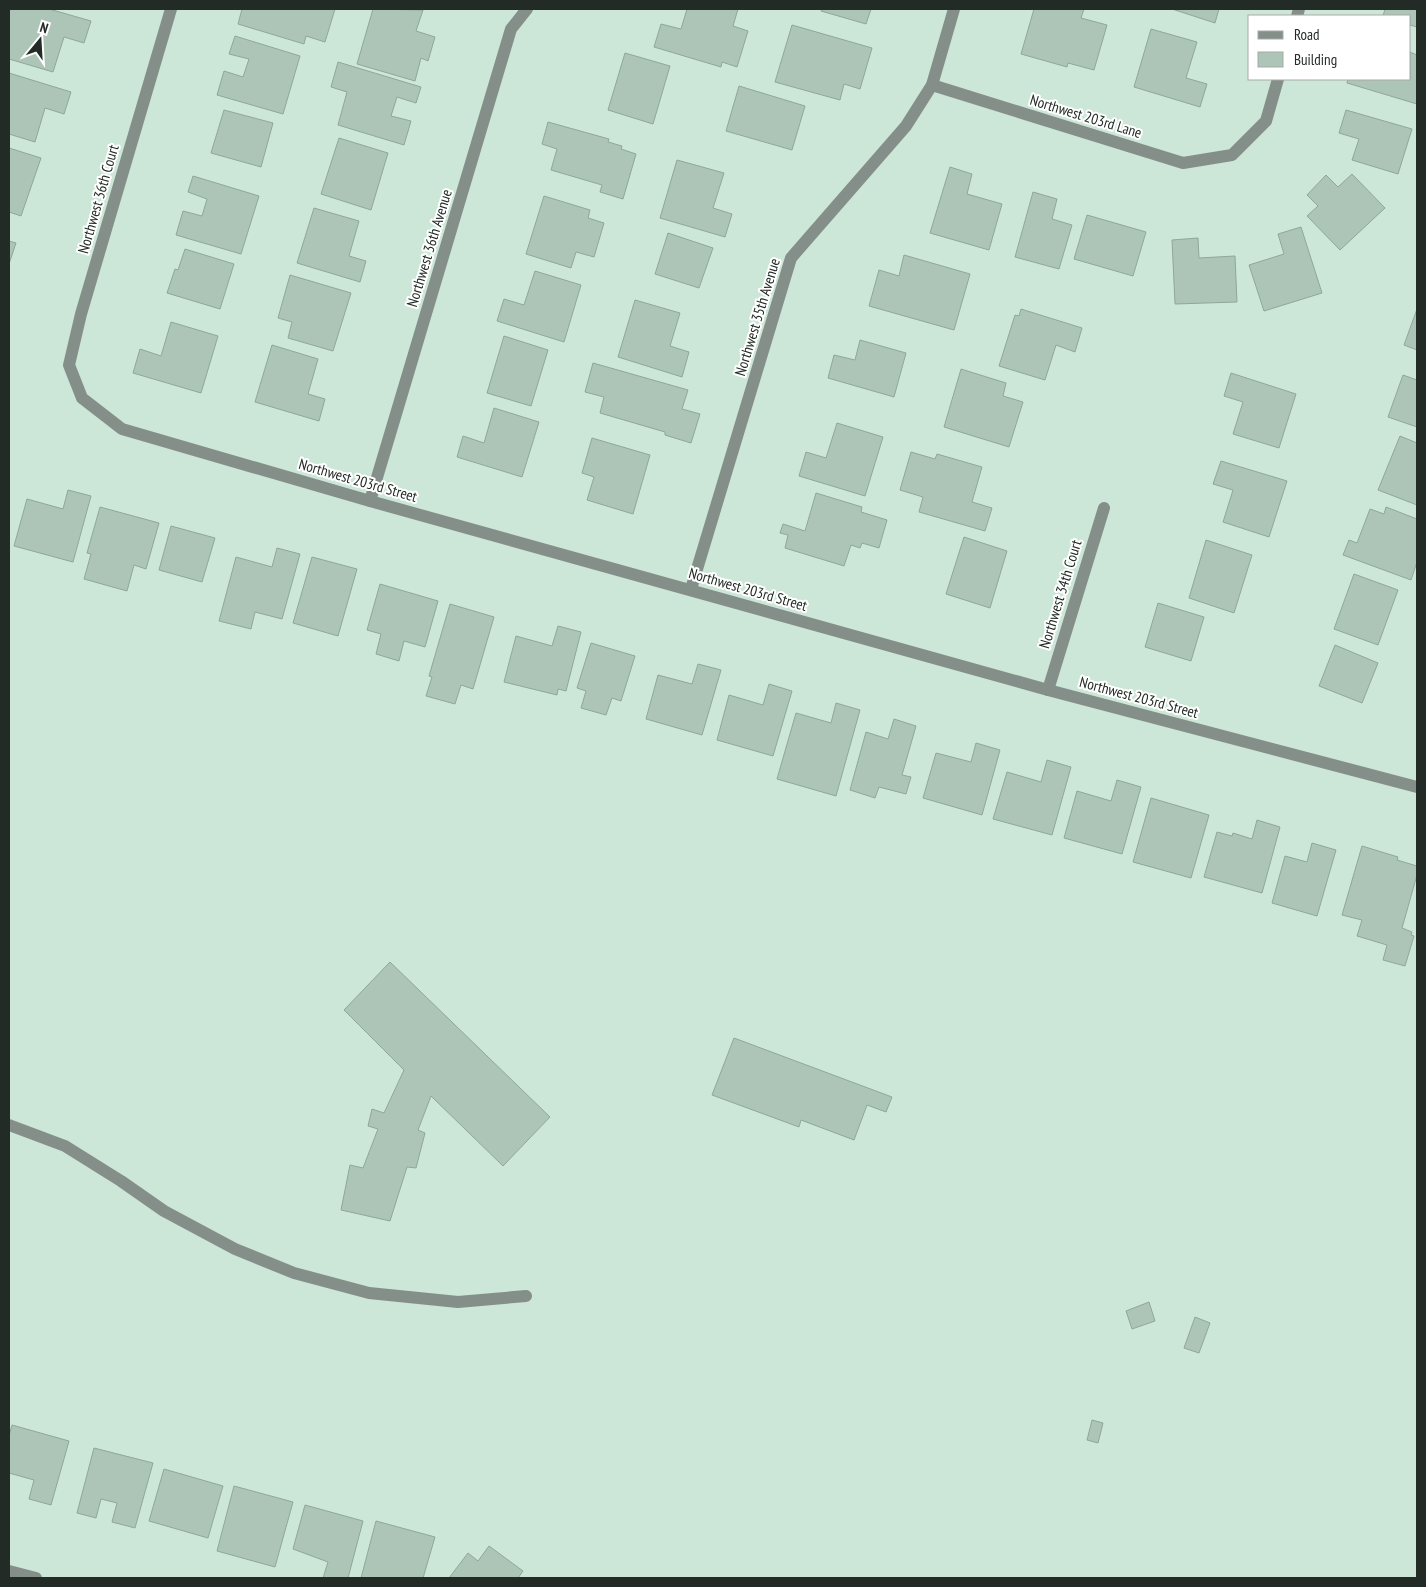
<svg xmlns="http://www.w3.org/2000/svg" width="1426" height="1587" font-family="'PT Sans Narrow',sans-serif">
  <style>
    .building { fill: #acc5b7; stroke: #8fa799 }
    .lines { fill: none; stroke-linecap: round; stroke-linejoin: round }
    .minor { stroke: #858f89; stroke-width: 12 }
    .labels { text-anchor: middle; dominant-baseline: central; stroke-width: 4; stroke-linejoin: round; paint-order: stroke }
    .street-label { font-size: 15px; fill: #222b26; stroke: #fff }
  </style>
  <rect width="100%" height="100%" fill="#cce6d7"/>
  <!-- building -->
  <g class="building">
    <polygon points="9,9 49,9 91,21 84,43 64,37 53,72 9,59"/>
    <polygon points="242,9 335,9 325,42 306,36 304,44 238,24"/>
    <polygon points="373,9 423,10 416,31 435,37 428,61 421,58 415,81 357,64"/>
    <polygon points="687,9 738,9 733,26 748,31 737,67 722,62 721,67 654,47 661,24 681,29"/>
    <polygon points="822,9 871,9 866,24 821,11"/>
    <polygon points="1034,9 1084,9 1081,18 1107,25 1094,70 1068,63 1067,67 1021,54"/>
    <polygon points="1172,9 1219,9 1215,23"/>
    <polygon points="1385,9 1417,9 1417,27 1410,25 1410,16 1383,16"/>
    <polygon points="792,25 872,48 860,89 844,84 840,100 775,82"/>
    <polygon points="1151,29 1197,42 1186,78 1207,84 1200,107 1134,87"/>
    <polygon points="235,36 300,56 283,114 217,95 224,71 243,77 249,59 229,54"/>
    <polygon points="1410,52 1417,55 1417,104 1347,83 1348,79 1410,79"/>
    <polygon points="625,53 670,66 653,124 608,110"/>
    <polygon points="338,62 421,87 416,103 397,97 391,116 411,121 404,145 338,125 347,92 331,87"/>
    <polygon points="9,73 71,92 64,114 45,108 35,142 9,134"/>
    <polygon points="739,86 805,106 792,150 726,131"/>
    <polygon points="224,110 273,123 261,167 211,153"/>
    <polygon points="1346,110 1412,129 1398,174 1352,160 1359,139 1339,133"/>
    <polygon points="548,122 609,139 608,142 622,146 621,149 636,154 623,199 600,192 602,185 551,170 557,149 542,144"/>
    <polygon points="339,138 388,153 371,210 321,194"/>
    <polygon points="9,148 41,158 21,216 9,212"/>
    <polygon points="677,160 724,173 713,208 732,214 725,237 660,218"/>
    <polygon points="950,167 972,174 967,194 1002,204 989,250 930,233"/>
    <polygon points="1352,174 1385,208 1340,250 1307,216 1318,206 1307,195 1326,175 1338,187"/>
    <polygon points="193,176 259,196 241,254 176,235 183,211 202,216 207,199 188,192"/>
    <polygon points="1033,192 1057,199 1052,219 1072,225 1059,269 1015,257"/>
    <polygon points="544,196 590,210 588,218 604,223 594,257 576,252 571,268 526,254"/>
    <polygon points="314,208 359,221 349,256 366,261 360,282 297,263"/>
    <polygon points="1087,215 1146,232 1133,276 1074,259"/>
    <polygon points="1301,227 1322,293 1264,311 1249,265 1284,254 1278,234"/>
    <polygon points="668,233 713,248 699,288 655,274"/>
    <polygon points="1198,238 1199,258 1235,256 1237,302 1175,304 1172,240"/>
    <polygon points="9,241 16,243 9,264"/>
    <polygon points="185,249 234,264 220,309 167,293 175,269 178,270"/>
    <polygon points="904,255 970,274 954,330 869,306 879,270 899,276"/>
    <polygon points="535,271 581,285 564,342 497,321 504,299 524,305"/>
    <polygon points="290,275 351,293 333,351 288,338 292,322 278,318"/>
    <polygon points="635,300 680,313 670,346 689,352 682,377 618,357"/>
    <polygon points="1021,309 1082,328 1075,352 1056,345 1045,380 999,366 1015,315 1019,316"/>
    <polygon points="1417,309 1417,350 1404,345"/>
    <polygon points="171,322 218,336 201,393 133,373 140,349 161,356"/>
    <polygon points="504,336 548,350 531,406 487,393"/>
    <polygon points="860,340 906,353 894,397 828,378 834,355 855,360"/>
    <polygon points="272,345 318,359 308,394 325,399 319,421 255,402"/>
    <polygon points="593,363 688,390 682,409 700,414 691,443 665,435 665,432 600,413 604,397 585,392"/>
    <polygon points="961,369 1006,383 1003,396 1023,402 1009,447 944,427"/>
    <polygon points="1231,373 1296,394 1279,448 1233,434 1243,402 1224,396"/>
    <polygon points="1403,375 1417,380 1417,427 1388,417"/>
    <polygon points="494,408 539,422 522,477 457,457 463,436 484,443"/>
    <polygon points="837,423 883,437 865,496 799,476 806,452 826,458"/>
    <polygon points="1400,436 1417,443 1417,505 1378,490"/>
    <polygon points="592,438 650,455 633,514 587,500 594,477 582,473"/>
    <polygon points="911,452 935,459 937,454 982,467 972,502 992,508 985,531 919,512 923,497 900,490"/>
    <polygon points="1221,461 1287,481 1269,537 1223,522 1233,490 1213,484"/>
    <polygon points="68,490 91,496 73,562 14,546 27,499 63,509"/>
    <polygon points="816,493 862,507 861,512 887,520 879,548 862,543 860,548 851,545 844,566 785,548 788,535 780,533 783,524 805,531"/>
    <polygon points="100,507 159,523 146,569 134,565 127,591 84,579 91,554 87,553"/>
    <polygon points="1386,507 1417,519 1417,562 1411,580 1343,555 1349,540 1357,543 1370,509 1384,514"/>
    <polygon points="171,526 215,538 202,582 159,570"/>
    <polygon points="964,537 1007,551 990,608 946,594"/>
    <polygon points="1206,540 1252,555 1234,613 1189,598"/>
    <polygon points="277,548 300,554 282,619 255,612 251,629 219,621 236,557 272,567"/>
    <polygon points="312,557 357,569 338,636 293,623"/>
    <polygon points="1354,574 1398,590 1378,645 1334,629"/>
    <polygon points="380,584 438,601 425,647 404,641 399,661 376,654 381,634 367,630"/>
    <polygon points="1158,603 1204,617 1191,661 1145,647"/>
    <polygon points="450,604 494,617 473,689 461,685 455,704 426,696 432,677 429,676"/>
    <polygon points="558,626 581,632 566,691 558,689 557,695 504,682 516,636 552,646"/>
    <polygon points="591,643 635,656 621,701 612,698 606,715 581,708 586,691 577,688"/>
    <polygon points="1335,645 1378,663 1362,703 1319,686"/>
    <polygon points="698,664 721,670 702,735 646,719 658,675 692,684"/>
    <polygon points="769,684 792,691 773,756 717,740 729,695 763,705"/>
    <polygon points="836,703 860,710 836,796 777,779 796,713 831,723"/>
    <polygon points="894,719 916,726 902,775 911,777 906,794 879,787 875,798 850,790 866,732 888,739"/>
    <polygon points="976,743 1000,750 982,815 923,798 936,753 971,762"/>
    <polygon points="1047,760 1071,767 1052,835 993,819 1007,772 1041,782"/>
    <polygon points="1117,780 1141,787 1122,854 1064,838 1077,791 1111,801"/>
    <polygon points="1151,798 1209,815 1191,878 1133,862"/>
    <polygon points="1257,820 1280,827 1262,893 1204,877 1217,832 1232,836 1233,833 1252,839"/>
    <polygon points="1312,843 1336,850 1317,916 1272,903 1285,856 1307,862"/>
    <polygon points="1362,846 1398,857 1397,860 1417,866 1417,875 1402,928 1412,932 1411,935 1414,936 1405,966 1383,960 1387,945 1357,936 1362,920 1342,915"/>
    <polygon points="390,962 550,1117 503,1166 431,1096 418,1130 425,1133 416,1168 407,1167 390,1221 341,1210 350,1165 363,1168 378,1129 368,1126 372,1109 384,1113 404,1070 344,1010"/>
    <polygon points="734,1038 892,1097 886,1112 867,1105 854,1140 801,1120 799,1127 712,1095"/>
    <polygon points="1149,1302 1155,1321 1132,1329 1126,1311"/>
    <polygon points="1195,1317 1210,1323 1199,1353 1184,1348"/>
    <polygon points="1092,1420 1103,1423 1098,1443 1087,1440"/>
    <polygon points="12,1425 69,1441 51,1505 29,1499 34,1480 9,1473 9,1436"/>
    <polygon points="94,1448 153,1463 135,1528 112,1522 117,1503 101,1499 96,1518 77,1513"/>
    <polygon points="164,1469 223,1486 208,1538 149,1521"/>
    <polygon points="234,1486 293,1502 275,1567 217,1551"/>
    <polygon points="305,1505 363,1521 348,1578 323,1578 328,1562 293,1549"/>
    <polygon points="376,1521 435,1537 423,1578 361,1578"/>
    <polygon points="489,1546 523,1571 518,1578 449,1578 468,1553 478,1561"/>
  </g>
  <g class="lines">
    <!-- minor -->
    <g class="minor">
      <polyline points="171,9 81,314 69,365 82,398 122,429 370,501 1048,690 1417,787"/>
      <polyline points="1297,16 1299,9"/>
      <polyline points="932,85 1183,163 1232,155 1266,121 1278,79"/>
      <polyline points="370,501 511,29 527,9"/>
      <polyline points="691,589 791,258 906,126 932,85 954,9"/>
      <polyline points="1048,690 1104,508"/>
      <polyline points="9,1125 65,1146 121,1181 164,1211 235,1249 294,1273 369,1293 458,1302 526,1296"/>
      <polyline points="9,1571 36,1578"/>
    </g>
  </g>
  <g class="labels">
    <!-- street labels -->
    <g class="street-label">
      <text transform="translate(1086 116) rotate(17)">Northwest 203rd Lane</text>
      <text transform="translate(98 199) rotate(-74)">Northwest 36th Court</text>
      <text transform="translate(429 248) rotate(-73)">Northwest 36th Avenue</text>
      <text transform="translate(757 317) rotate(-73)">Northwest 35th Avenue</text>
      <text transform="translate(358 480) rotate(16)">Northwest 203rd Street</text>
      <text transform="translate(748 589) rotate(16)">Northwest 203rd Street</text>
      <text transform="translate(1060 594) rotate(-73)">Northwest 34th Court</text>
      <text transform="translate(1139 697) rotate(15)">Northwest 203rd Street</text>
    </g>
  </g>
  <!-- border -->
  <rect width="1426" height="1587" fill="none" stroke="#222b26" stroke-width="20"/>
  <!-- legend -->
  <rect x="1248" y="15" width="162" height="65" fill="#ffffff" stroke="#a7aaa8"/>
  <rect x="1258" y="31" width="25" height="8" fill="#858f89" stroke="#a7aaa8"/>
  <text x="1294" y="40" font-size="15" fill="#222b26">Road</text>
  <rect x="1258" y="52" width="25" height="15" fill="#acc5b7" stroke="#a7aaa8"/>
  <text x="1294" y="65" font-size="15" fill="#222b26">Building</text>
  <!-- north arrow -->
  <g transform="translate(40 40) rotate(18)" stroke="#ffffff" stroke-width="4" paint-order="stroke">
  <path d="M0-4L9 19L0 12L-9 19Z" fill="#222b26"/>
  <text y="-8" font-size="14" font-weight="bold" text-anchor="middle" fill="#222b26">N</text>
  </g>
</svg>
